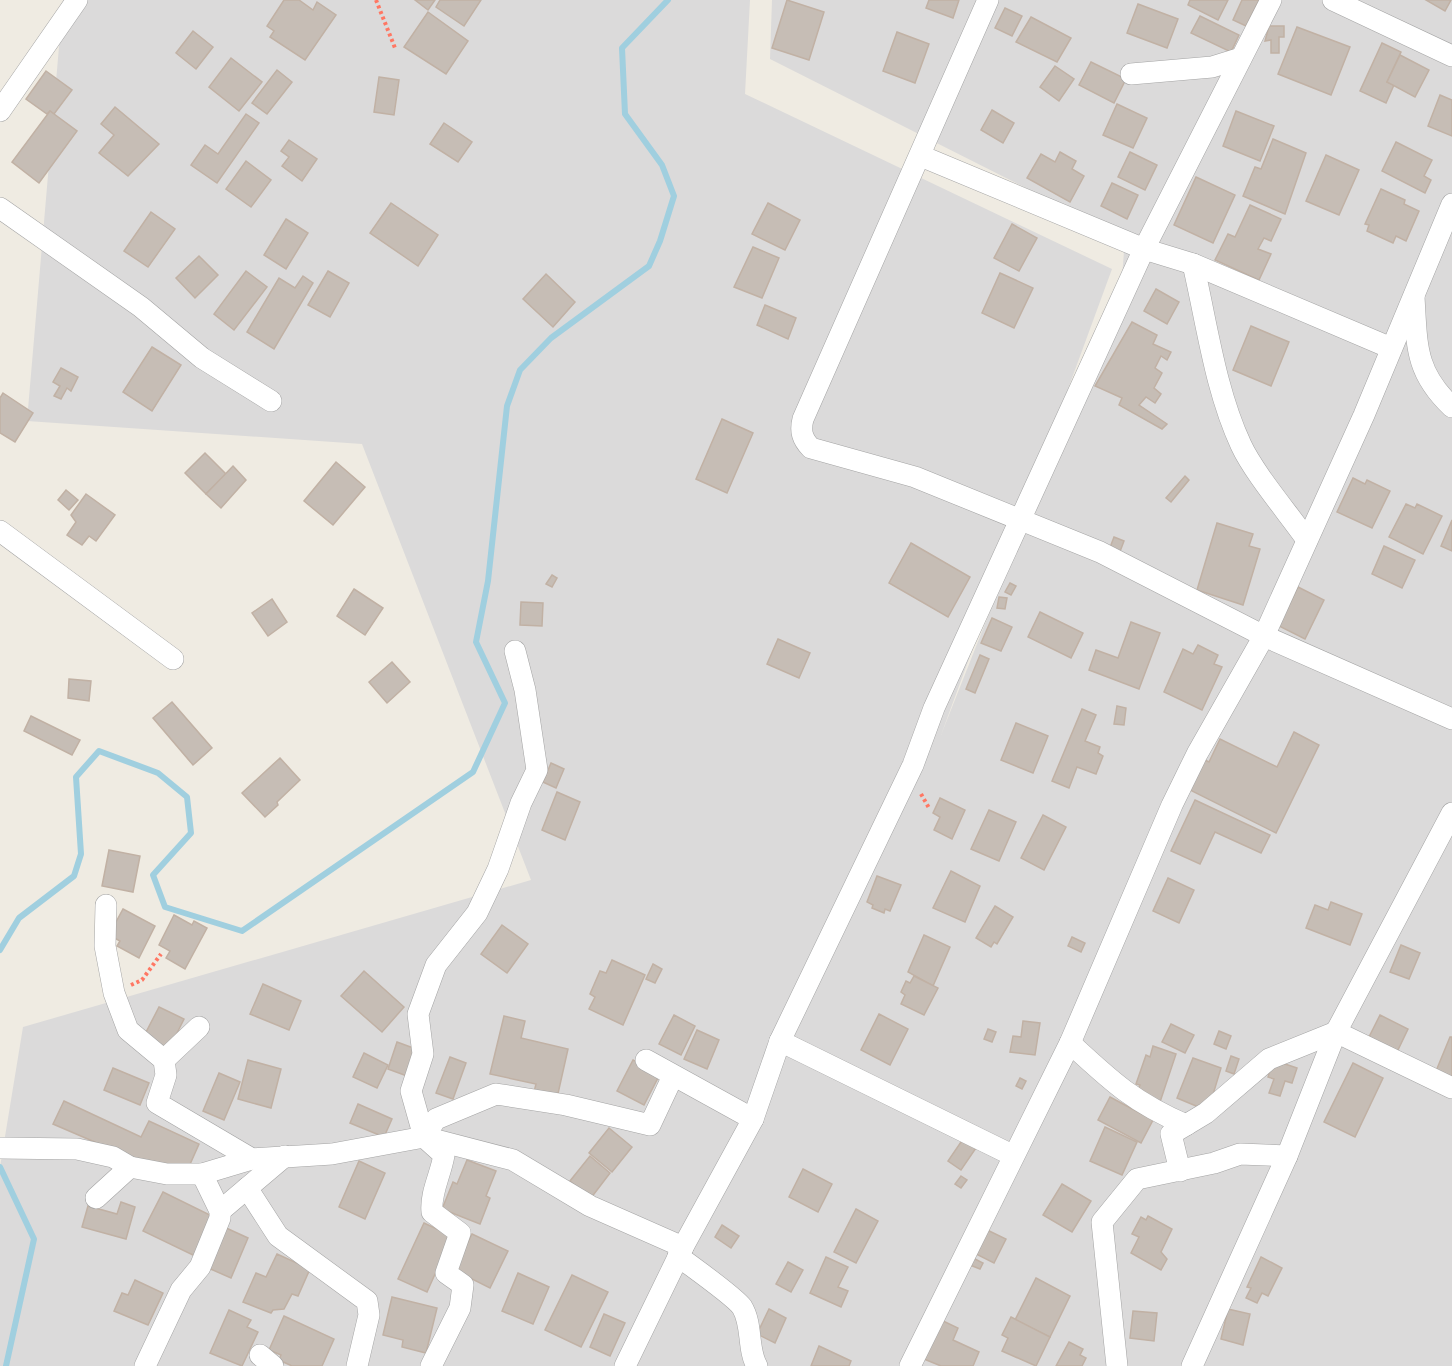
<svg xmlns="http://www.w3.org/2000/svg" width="1452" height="1366" font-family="'Titillium Web',sans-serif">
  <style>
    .residential { fill: #dbdada }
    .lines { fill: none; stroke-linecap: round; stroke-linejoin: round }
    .stream { stroke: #a0cfdf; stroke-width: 6 }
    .building { fill: #c6bdb5; stroke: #c1b1a4; stroke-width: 1.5 }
    .minor-casing { stroke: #a4a4a4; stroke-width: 22 }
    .path { stroke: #ff7763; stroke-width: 4; stroke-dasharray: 3 3; stroke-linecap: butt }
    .minor { stroke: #fff; stroke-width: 21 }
  </style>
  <rect width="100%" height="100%" fill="#efebe2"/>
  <!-- residential -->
  <polygon class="residential" points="63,0 750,0 745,94 1112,269 941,735 1122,278 1125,238 770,59 772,0 1452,0 1452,1366 0,1366 0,1167 23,1027 531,880 362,444 27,421"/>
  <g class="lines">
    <!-- stream -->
    <g class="stream">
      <polyline points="0,950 19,918 74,876 81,854 76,777 99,751 158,773 187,797 191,833 153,875 165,907 242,931 473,772 505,703 476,642 488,581 507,406 520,370 551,338 649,266 660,241 674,196 662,165 625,114 622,48 668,0"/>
      <polyline points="0,1167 34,1239 6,1366"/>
    </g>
  </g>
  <!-- building -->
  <g class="building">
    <polygon points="284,0 299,0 313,10 317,2 336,15 305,60 270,37 274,31 267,26"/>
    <polygon points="415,0 435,0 428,10"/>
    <polygon points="440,0 481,0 464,26 436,7"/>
    <polygon points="787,0 824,12 809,60 772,48"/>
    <polygon points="929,0 959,0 953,18 926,8"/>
    <polygon points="1190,0 1228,0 1218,20 1188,5"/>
    <polygon points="1242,0 1259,0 1246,26 1233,20"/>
    <polygon points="1426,0 1451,0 1445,11"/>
    <polygon points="1138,4 1178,19 1167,48 1127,33"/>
    <polygon points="1005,8 1022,16 1012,36 995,28"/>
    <polygon points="428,12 468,41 446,74 404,47"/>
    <polygon points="1200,16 1239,35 1231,52 1191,33"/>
    <polygon points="1031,17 1071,38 1057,62 1016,42"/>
    <polygon points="1269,26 1284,26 1284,37 1279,37 1279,53 1271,53 1271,40 1265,41"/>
    <polygon points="1297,27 1350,47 1331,95 1278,74"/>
    <polygon points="193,31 213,47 196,69 176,53"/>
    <polygon points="897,32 929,44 915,83 883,71"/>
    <polygon points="1382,43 1401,52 1387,82 1394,85 1386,103 1360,91"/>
    <polygon points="1400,55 1429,70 1415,97 1387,82"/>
    <polygon points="231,58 262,82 239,111 209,87"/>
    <polygon points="1091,62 1126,79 1114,103 1079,85"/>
    <polygon points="1055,66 1074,79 1059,101 1040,87"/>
    <polygon points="277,70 292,82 267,114 252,103"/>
    <polygon points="46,71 72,90 54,114 50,111 47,114 26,99"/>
    <polygon points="379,77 399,80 394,115 374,112"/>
    <polygon points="1440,95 1452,100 1452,136 1428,126"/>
    <polygon points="1117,104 1147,118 1133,148 1103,135"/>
    <polygon points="115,107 159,144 128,176 99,153 114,135 101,124"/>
    <polygon points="992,110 1014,123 1003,143 981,130"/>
    <polygon points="50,111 77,131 39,183 12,162"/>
    <polygon points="1236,111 1274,126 1260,161 1223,146"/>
    <polygon points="246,114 259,123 217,183 191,165 205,145 218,154"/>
    <polygon points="444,123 472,142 458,162 430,144"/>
    <polygon points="1273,139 1306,153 1285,214 1243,196 1255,167 1261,169"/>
    <polygon points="289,140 317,159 302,181 282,166 289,157 281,151"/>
    <polygon points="1396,142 1432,160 1424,176 1431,180 1425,193 1382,171"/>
    <polygon points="1060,152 1076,161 1072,169 1084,176 1070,202 1027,178 1041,154 1055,162"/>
    <polygon points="1130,152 1157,165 1145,190 1118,177"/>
    <polygon points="1326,155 1359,170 1339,215 1306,201"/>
    <polygon points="246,161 271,180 251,207 226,189"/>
    <polygon points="1196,177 1235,195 1213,243 1174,225"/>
    <polygon points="1112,183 1138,195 1127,219 1101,206"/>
    <polygon points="1381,189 1405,200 1404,204 1419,211 1406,241 1396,236 1393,243 1367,231 1369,225 1365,224"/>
    <polygon points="391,203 438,235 418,266 370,233"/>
    <polygon points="768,203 800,220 785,250 752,234"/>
    <polygon points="1250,205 1281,219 1271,241 1264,238 1258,249 1271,254 1259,280 1215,260 1228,234 1235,237"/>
    <polygon points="151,212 175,229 148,267 124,251"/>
    <polygon points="286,219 308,233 286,269 264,255"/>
    <polygon points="1012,224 1037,238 1019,271 994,258"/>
    <polygon points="753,247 779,258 762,298 734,287"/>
    <polygon points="199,256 218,275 195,298 176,278"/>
    <polygon points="246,271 267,287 234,330 214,314"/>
    <polygon points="328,271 349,283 330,317 308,305"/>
    <polygon points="1000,273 1033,288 1014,328 982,313"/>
    <polygon points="546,274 575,302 553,327 523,299"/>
    <polygon points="303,276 313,283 274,349 247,332 279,278 295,288"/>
    <polygon points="1156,289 1179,302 1167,324 1144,311"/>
    <polygon points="765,305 796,318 788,339 757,325"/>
    <polygon points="1132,322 1157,335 1153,344 1171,352 1167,360 1161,356 1155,368 1162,373 1154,388 1161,394 1155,403 1146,397 1139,405 1167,424 1162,429 1119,405 1122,398 1095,386"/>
    <polygon points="1251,326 1289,342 1271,386 1233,370"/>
    <polygon points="152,347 181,365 152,411 123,392"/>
    <polygon points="61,368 78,377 71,391 67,388 61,399 54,396 60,386 53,382"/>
    <polygon points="3,393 33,413 15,442 0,433 0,398"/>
    <polygon points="722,419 753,433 727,493 696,479"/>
    <polygon points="205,453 226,474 206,494 185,473"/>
    <polygon points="336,462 365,487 333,525 304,501"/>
    <polygon points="233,466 246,480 221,508 206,494"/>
    <polygon points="1185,476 1189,480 1171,502 1166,498"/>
    <polygon points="1353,478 1365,484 1367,480 1390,491 1372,528 1337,512"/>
    <polygon points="66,490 78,500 69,510 58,500"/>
    <polygon points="86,494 115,515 96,541 89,536 82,545 67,535 76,522 71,515"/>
    <polygon points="1406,504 1415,508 1417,504 1442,516 1423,554 1389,537"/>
    <polygon points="1452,520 1452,551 1441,546"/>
    <polygon points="1217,523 1253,534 1249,546 1260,549 1243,605 1197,590"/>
    <polygon points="1114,537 1124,541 1116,562 1106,558"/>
    <polygon points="911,543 970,577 948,617 889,583"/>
    <polygon points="1384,546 1415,560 1402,588 1372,574"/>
    <polygon points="552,575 557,578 552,587 546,584"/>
    <polygon points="1010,583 1016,586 1011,595 1005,592"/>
    <polygon points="1298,587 1324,600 1305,639 1279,626"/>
    <polygon points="354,589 383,608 365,635 337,616"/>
    <polygon points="999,597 1007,598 1005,609 997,608"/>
    <polygon points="272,599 287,622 268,636 252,613"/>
    <polygon points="521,602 543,603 542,626 520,625"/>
    <polygon points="1040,612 1083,633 1071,658 1028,637"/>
    <polygon points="992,618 1012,627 1001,651 981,643"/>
    <polygon points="1131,622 1160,633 1139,689 1089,670 1096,650 1118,658"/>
    <polygon points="778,639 810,653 799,678 767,664"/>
    <polygon points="1198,645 1218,655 1214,664 1222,667 1202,710 1164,692 1183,649 1193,654"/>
    <polygon points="980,655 989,659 975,693 966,689"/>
    <polygon points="392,662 410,682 387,703 369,682"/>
    <polygon points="69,679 91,681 89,701 68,698"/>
    <polygon points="172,702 212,748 193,765 153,718"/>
    <polygon points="1117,706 1126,708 1124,725 1114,724"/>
    <polygon points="1082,709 1096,715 1085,741 1100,747 1098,753 1103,756 1096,774 1077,767 1069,788 1052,781"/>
    <polygon points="31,716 80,740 72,755 24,731"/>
    <polygon points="1016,723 1048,736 1033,773 1001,760"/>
    <polygon points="1294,732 1319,745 1276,833 1184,787 1199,757 1209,762 1220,739 1277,767"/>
    <polygon points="280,758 300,780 277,802 278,805 265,817 242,793"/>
    <polygon points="551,763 564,769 556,788 543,782"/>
    <polygon points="557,792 580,802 565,840 542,830"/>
    <polygon points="940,798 965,810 952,839 934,830 940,817 933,813"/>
    <polygon points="1195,800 1270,835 1261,853 1215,832 1200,864 1171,851"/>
    <polygon points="989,810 1016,822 999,861 971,849"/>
    <polygon points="1043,815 1066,827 1044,870 1021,858"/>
    <polygon points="109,850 140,856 133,892 102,886"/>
    <polygon points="951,871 980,886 965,922 933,908"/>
    <polygon points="877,876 901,885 890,911 885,909 884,913 872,908 873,905 867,902"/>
    <polygon points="1168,878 1194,890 1179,923 1153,911"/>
    <polygon points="1331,902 1362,914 1350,945 1306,928 1315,905 1328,910"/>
    <polygon points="995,906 1013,917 997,944 994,942 991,947 976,938"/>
    <polygon points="123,909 155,926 139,958 117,946 120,941 109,935"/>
    <polygon points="174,915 192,925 194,921 207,928 185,969 166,958 170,951 159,945"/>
    <polygon points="502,925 528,944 507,973 481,954"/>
    <polygon points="924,935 950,947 933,986 908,972"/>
    <polygon points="1072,937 1085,943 1081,952 1068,946"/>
    <polygon points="1401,945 1420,953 1409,979 1390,972"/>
    <polygon points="612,960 645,975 623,1025 589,1009 595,997 590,994 600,971 606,973"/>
    <polygon points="653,964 662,969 655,983 646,979"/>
    <polygon points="364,971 404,1007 382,1032 341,996"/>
    <polygon points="914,976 938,988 924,1015 901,1004 905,995 901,992 906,981 910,983"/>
    <polygon points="263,984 301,1001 289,1030 250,1014"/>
    <polygon points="159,1007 184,1019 168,1051 143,1038"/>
    <polygon points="879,1014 908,1029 890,1065 861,1050"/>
    <polygon points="674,1015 695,1026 681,1055 659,1044"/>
    <polygon points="1380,1015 1408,1029 1397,1052 1369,1037"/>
    <polygon points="504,1016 525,1021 521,1038 568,1049 557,1098 534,1092 536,1084 490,1074"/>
    <polygon points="1023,1021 1040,1023 1035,1055 1010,1052 1013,1036 1021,1037"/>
    <polygon points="1171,1024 1194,1035 1185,1053 1162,1042"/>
    <polygon points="988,1029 996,1032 992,1042 984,1039"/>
    <polygon points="697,1030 719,1040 707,1069 684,1059"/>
    <polygon points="1219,1031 1231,1036 1226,1049 1214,1044"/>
    <polygon points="1450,1037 1452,1037 1452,1077 1436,1071"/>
    <polygon points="397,1042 416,1049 407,1076 388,1069"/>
    <polygon points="1153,1046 1176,1054 1159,1105 1135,1097 1140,1085 1136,1084 1146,1055 1150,1057"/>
    <polygon points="364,1053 388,1065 377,1088 353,1077"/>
    <polygon points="1231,1056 1239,1059 1234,1074 1226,1071"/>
    <polygon points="450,1057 466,1063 453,1099 436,1093"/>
    <polygon points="1193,1058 1221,1068 1208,1111 1177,1098"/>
    <polygon points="248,1060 281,1069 271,1108 238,1099"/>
    <polygon points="633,1060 660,1074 644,1105 617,1091"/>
    <polygon points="1273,1060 1297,1068 1292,1083 1285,1081 1280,1096 1269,1093 1274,1079 1268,1077"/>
    <polygon points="1353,1063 1383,1078 1355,1137 1324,1122"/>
    <polygon points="113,1068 149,1083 140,1105 104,1090"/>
    <polygon points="219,1073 240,1082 224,1120 203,1111"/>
    <polygon points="1020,1078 1026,1081 1022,1089 1016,1086"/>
    <polygon points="1110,1097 1153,1120 1141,1143 1098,1120"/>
    <polygon points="64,1101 141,1137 149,1121 199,1144 183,1180 53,1124"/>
    <polygon points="358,1104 392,1119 384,1137 350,1123"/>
    <polygon points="1105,1127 1137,1142 1122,1175 1090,1161"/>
    <polygon points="609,1128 632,1147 612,1172 589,1153"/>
    <polygon points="963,1139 976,1148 961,1170 948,1161"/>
    <polygon points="590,1156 610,1173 591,1198 570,1181"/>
    <polygon points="467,1160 496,1171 486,1196 490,1198 480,1224 442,1209 453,1182 457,1184"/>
    <polygon points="359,1161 385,1173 365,1219 339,1207"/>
    <polygon points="803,1169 832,1184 818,1212 789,1197"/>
    <polygon points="961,1176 967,1180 961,1188 955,1184"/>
    <polygon points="1062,1184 1091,1201 1072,1232 1043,1215"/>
    <polygon points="163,1192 214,1217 195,1256 143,1231"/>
    <polygon points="121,1202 135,1207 126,1239 82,1227 88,1206 117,1214"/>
    <polygon points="856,1209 878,1221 856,1263 834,1252"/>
    <polygon points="1148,1216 1172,1229 1161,1252 1167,1259 1161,1270 1131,1253 1139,1237 1132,1234 1141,1217 1146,1220"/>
    <polygon points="424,1223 452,1236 427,1292 398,1279"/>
    <polygon points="722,1225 739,1236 731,1248 715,1237"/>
    <polygon points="224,1227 248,1238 231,1278 206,1267"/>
    <polygon points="981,1227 1006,1239 994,1263 970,1251"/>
    <polygon points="472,1234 508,1251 490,1288 454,1270"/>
    <polygon points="277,1254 310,1269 298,1296 292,1294 284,1309 273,1310 271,1313 243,1302 256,1273 266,1277"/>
    <polygon points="826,1257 848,1267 838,1287 848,1291 841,1307 810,1293"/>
    <polygon points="1261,1257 1282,1268 1268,1296 1262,1293 1257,1303 1246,1298 1251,1288 1247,1287"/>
    <polygon points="973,1258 983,1263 980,1269 970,1265"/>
    <polygon points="788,1262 803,1270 791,1292 776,1284"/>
    <polygon points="518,1273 549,1287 533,1324 502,1311"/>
    <polygon points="572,1275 608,1292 581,1347 545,1330"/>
    <polygon points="1036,1278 1070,1296 1050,1337 1015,1320"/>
    <polygon points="135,1280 163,1293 148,1325 114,1311 122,1293 128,1295"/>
    <polygon points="392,1297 437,1308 426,1353 402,1347 403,1340 383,1335"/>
    <polygon points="769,1309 786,1318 775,1343 757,1334"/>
    <polygon points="1228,1309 1250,1314 1243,1345 1221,1339"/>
    <polygon points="229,1310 251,1320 247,1327 258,1332 242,1366 210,1353"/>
    <polygon points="1133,1311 1157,1313 1154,1341 1130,1338"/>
    <polygon points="604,1314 625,1323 610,1356 590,1347"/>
    <polygon points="284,1316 334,1339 322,1366 292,1366 279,1360 281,1355 269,1350"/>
    <polygon points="1011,1317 1050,1337 1036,1366 1002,1351 1008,1338 1002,1335"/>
    <polygon points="941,1320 958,1328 953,1340 979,1352 973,1366 941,1366 924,1359"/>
    <polygon points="1069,1342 1083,1349 1080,1355 1086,1358 1082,1366 1056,1366"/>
    <polygon points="819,1346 851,1361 849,1366 811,1366"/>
  </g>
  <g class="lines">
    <defs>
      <g id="minor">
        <path d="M988,0L803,419C800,431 802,439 811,448L915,477L1100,552L1264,636L1452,719"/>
        <polyline points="1333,0 1452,56"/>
        <polyline points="1131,74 1212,67 1241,58"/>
        <polyline points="0,111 77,0"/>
        <polyline points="921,156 1144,249 1193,264 1391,348"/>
        <polyline points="0,208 141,307 202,358 271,401"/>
        <path d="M1193,264C1207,324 1215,389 1241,445C1254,473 1288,513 1307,540"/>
        <path d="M1414,297C1417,346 1415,372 1452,407"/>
        <polyline points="0,531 173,659"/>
        <polyline points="106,905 105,946 114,993 128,1030 164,1060 166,1075 157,1103 252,1159"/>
        <polyline points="780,1041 1012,1155"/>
        <path d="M1070,1043C1111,1081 1133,1102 1186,1125"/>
        <polyline points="164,1060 199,1027"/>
        <polyline points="646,1060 753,1119"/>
        <polyline points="424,1137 436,1119 496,1094 566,1105 650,1125 673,1076"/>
        <polyline points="0,1148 77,1149 113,1157 130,1167 167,1174 202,1174 252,1159 332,1154 424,1137 513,1160 590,1206 683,1247"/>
        <polyline points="1180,1171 1171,1134 1206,1113 1269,1059 1336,1032 1452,1088"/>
        <polyline points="247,1188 278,1236 367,1301 369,1315 357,1366"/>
        <polyline points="96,1198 130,1167"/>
        <polyline points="220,1211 285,1156"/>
        <path d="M678,1256C691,1266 734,1296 742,1307C753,1325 747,1349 757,1366"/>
        <polyline points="260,1355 273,1366"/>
        <polyline points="145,1366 181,1290 200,1267 220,1218 220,1211 202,1174"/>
        <path d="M431,1366L460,1308L463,1285L446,1273L460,1233L432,1212C430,1193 441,1174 444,1155L424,1137L411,1091L423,1054L418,1014L436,965L477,913L498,869L521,803L537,770L525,690L515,651"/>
        <polyline points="625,1366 683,1247 753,1119 780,1041 913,765 934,708 1144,249 1271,0"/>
        <polyline points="910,1366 1070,1043 1172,805 1197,754 1264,636 1364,415 1452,204"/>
        <polyline points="1117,1366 1102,1222 1137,1179 1214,1163 1240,1154 1287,1156"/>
        <polyline points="1192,1366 1287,1156 1336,1032 1452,813"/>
      </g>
    </defs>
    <!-- minor casing -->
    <use href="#minor" class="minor-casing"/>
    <!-- path -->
    <g class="path">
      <polyline points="376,0 395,48"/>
      <polyline points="921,794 929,808"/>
      <polyline points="131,985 142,980 161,954"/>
    </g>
    <!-- minor -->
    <use href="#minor" class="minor"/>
  </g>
</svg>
